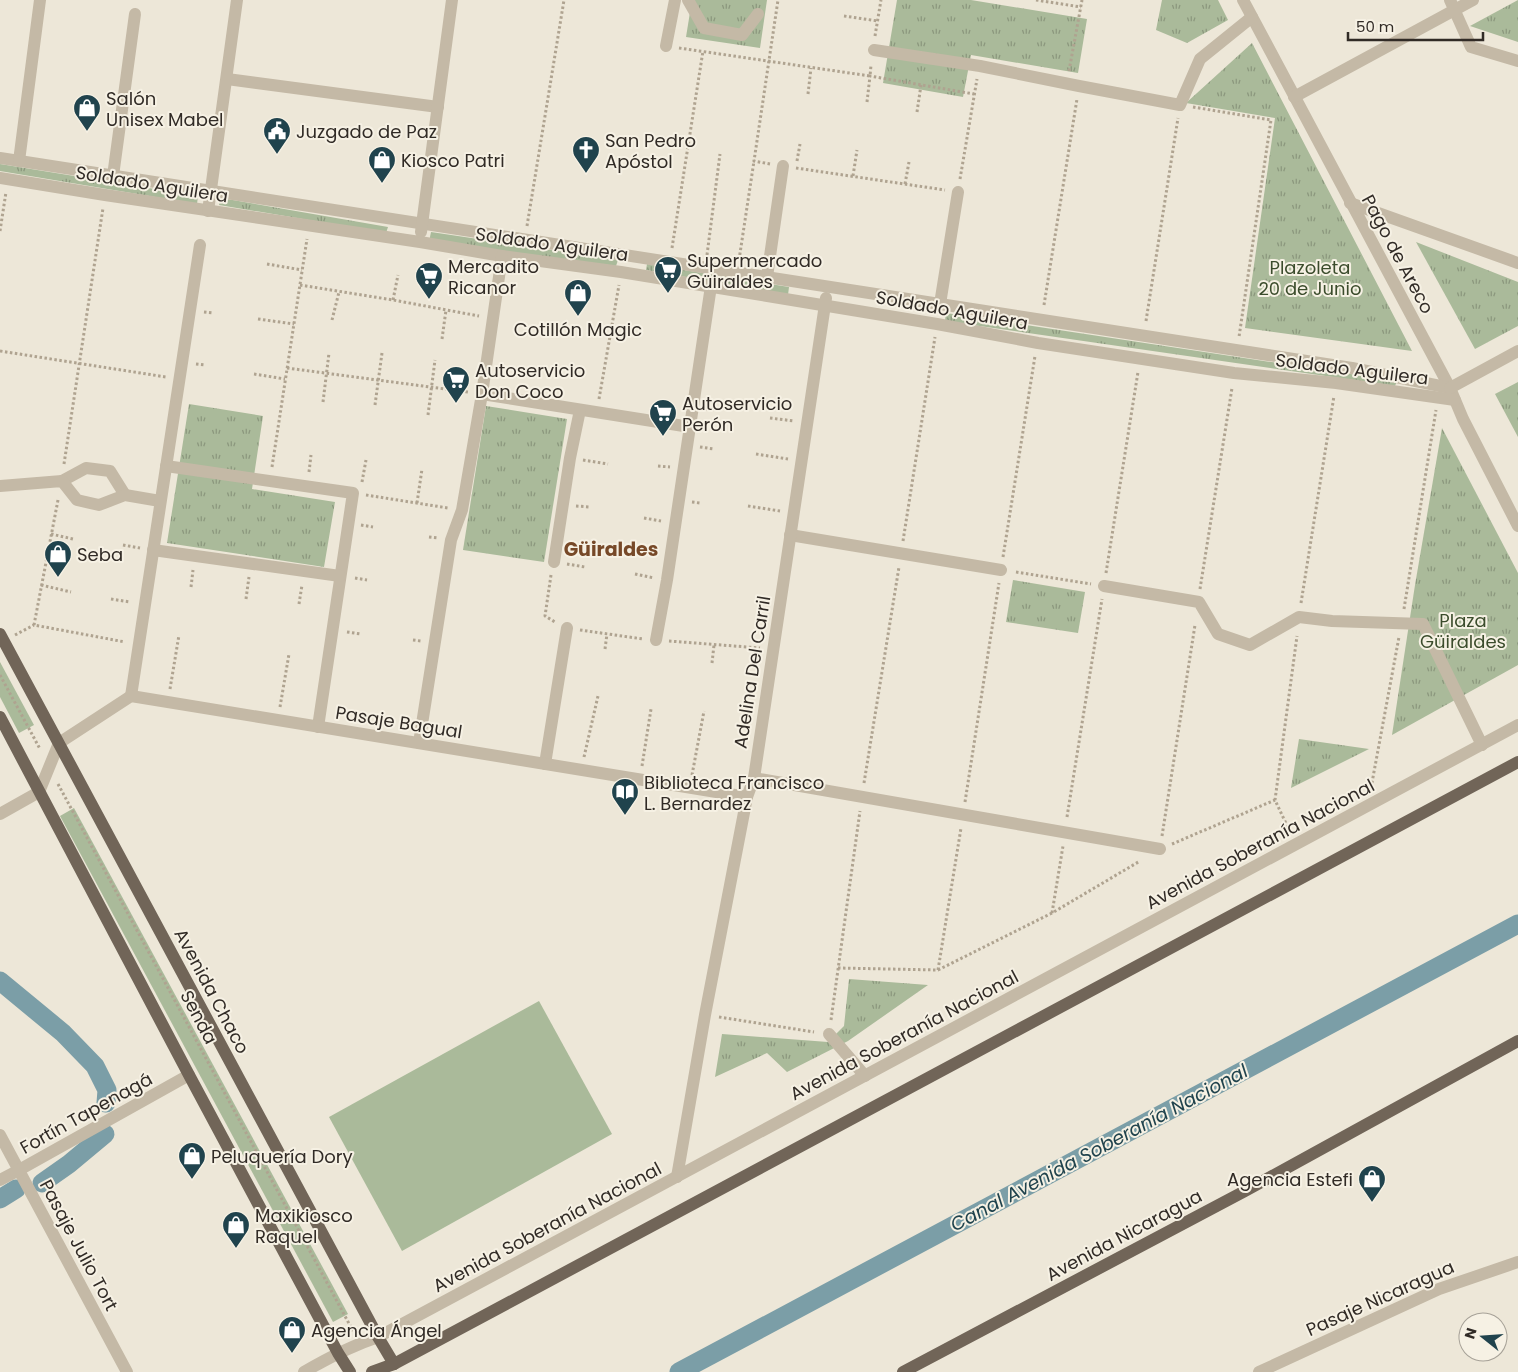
<svg xmlns="http://www.w3.org/2000/svg" width="1518" height="1372" font-family="Poppins,sans-serif">
  <style>
    .green { fill: #aaba9a }
    .park { fill: url(#park-tufts) }
    .lines { fill: none; stroke-linecap: round; stroke-linejoin: round }
    .canal { stroke: #7b9ea7; stroke-width: 19 }
    .path { stroke: #afa390; stroke-width: 3; stroke-dasharray: 2.5 2.5; stroke-linecap: butt }
    .minor { stroke: #c4b9a6; stroke-width: 12 }
    .major { stroke: #716558; stroke-width: 12 }
    .labels { text-anchor: middle; dominant-baseline: central; stroke-width: 4; stroke-linejoin: round; paint-order: stroke }
    .poi-label { font-size: 18px; fill: #312b26; stroke: #f6f1e4; text-anchor: start }
    .street-label { font-size: 18px; fill: #312b26; stroke: #f6f1e4 }
    .park-label { font-size: 18px; fill: #3b4c2c; stroke: #f6f1e4 }
    .neighbourhood-label { font-size: 19px; font-weight: bold; fill: #774928; stroke: #f6f1e4 }
    .water-label { font-size: 19px; font-style: italic; fill: #20434d; stroke: #f6f1e4 }
  </style>
  <defs>
    <pattern id="park-tufts" width="24" height="20" patternUnits="userSpaceOnUse" patternTransform="scale(1.25)"><rect width="24" height="20" fill="#aaba9a"/><path d="M3 7l-1-3M5 7V3M7 7l1-3M15 17l-1-3M17 17v-4M19 17l1-3" fill="none" stroke="#8b977d"/></pattern>
  </defs>
  <rect width="100%" height="100%" fill="#ede7d8"/>
  <!-- green -->
  <g class="green">
    <polygon points="0,662 34,725 19,733 0,697"/>
    <polygon points="74,808 348,1314 333,1322 60,816"/>
    <polygon points="539,1001 612,1134 402,1251 329,1117"/>
  </g>
  <!-- park -->
  <g class="park">
    <polygon points="692,0 767,0 760,48 686,37"/>
    <polygon points="897,0 971,0 1087,19 1078,73 971,55 963,97 883,83"/>
    <polygon points="1162,0 1218,0 1228,20 1187,43 1156,30"/>
    <polygon points="1518,0 1518,42 1470,26"/>
    <polygon points="1252,43 1412,351 1245,328 1275,118 1186,103"/>
    <polygon points="0,164 198,196 197,204 0,171"/>
    <polygon points="221,198 388,227 386,233 219,205"/>
    <polygon points="431,232 618,260 616,266 429,242"/>
    <polygon points="1416,242 1518,282 1518,326 1475,349"/>
    <polygon points="647,264 789,287 788,295 646,270"/>
    <polygon points="946,313 1397,381 1395,386 945,321"/>
    <polygon points="1518,382 1518,437 1495,394"/>
    <polygon points="189,404 263,416 252,489 335,502 324,567 167,543"/>
    <polygon points="486,406 567,419 544,562 463,550"/>
    <polygon points="1442,428 1518,573 1518,665 1392,735 1415,585"/>
    <polygon points="1013,580 1085,592 1078,633 1006,622"/>
    <polygon points="1299,739 1369,749 1291,788"/>
    <polygon points="849,979 928,985 848,1041 787,1072 767,1053 715,1077 722,1034 828,1042 844,1026"/>
  </g>
  <g class="lines">
    <!-- canal -->
    <g class="canal">
      <polyline points="0,981 63,1033 95,1066 107,1090 106,1103"/>
      <polyline points="42,1183 69,1164 105,1134"/>
      <polyline points="0,1199 16,1189"/>
      <polyline points="679,1372 1518,924"/>
    </g>
    <!-- path -->
    <g class="path">
      <polyline points="1036,0 1081,7"/>
      <polyline points="844,16 878,21"/>
      <polyline points="875,36 881,0"/>
      <polyline points="679,48 870,76 871,65"/>
      <polyline points="1069,71 1082,0"/>
      <polyline points="808,94 811,68"/>
      <polyline points="867,102 870,76 974,94"/>
      <polyline points="1193,107 1271,120 1239,337"/>
      <polyline points="917,112 921,85"/>
      <polyline points="797,161 800,144"/>
      <polyline points="770,164 754,161 778,0"/>
      <polyline points="796,168 945,190"/>
      <polyline points="853,176 857,150"/>
      <polyline points="960,179 977,79"/>
      <polyline points="905,184 909,162"/>
      <polyline points="527,226 564,0"/>
      <polyline points="0,231 6,192"/>
      <polyline points="672,248 703,51"/>
      <polyline points="707,255 720,154"/>
      <polyline points="739,260 754,161"/>
      <polyline points="267,264 302,270"/>
      <polyline points="300,285 393,300 479,316"/>
      <polyline points="393,300 398,275"/>
      <polyline points="1044,305 1077,99"/>
      <polyline points="204,312 213,313"/>
      <polyline points="258,319 294,324"/>
      <polyline points="332,320 339,292"/>
      <polyline points="1146,321 1178,118"/>
      <polyline points="442,339 446,310"/>
      <polyline points="0,351 166,377"/>
      <polyline points="196,364 205,365"/>
      <polyline points="287,368 468,392"/>
      <polyline points="254,374 285,379"/>
      <polyline points="599,399 619,285"/>
      <polyline points="323,402 329,353"/>
      <polyline points="375,405 382,353"/>
      <polyline points="706,409 716,410"/>
      <polyline points="428,415 435,360"/>
      <polyline points="770,418 794,421"/>
      <polyline points="700,447 714,449"/>
      <polyline points="756,454 788,459"/>
      <polyline points="583,460 608,464"/>
      <polyline points="64,464 103,208"/>
      <polyline points="658,466 670,467"/>
      <polyline points="272,467 307,239"/>
      <polyline points="309,472 311,455"/>
      <polyline points="362,482 366,460"/>
      <polyline points="366,495 448,508"/>
      <polyline points="58,500 34,625 125,642"/>
      <polyline points="692,502 700,503"/>
      <polyline points="417,503 422,469"/>
      <polyline points="576,506 590,507"/>
      <polyline points="748,506 780,511"/>
      <polyline points="644,518 661,521"/>
      <polyline points="361,525 373,527"/>
      <polyline points="51,534 73,539"/>
      <polyline points="429,537 438,538"/>
      <polyline points="903,541 935,337"/>
      <polyline points="123,545 140,548"/>
      <polyline points="1003,557 1035,356"/>
      <polyline points="567,564 585,567"/>
      <polyline points="1016,572 1091,584"/>
      <polyline points="1106,573 1138,372"/>
      <polyline points="635,574 654,578"/>
      <polyline points="551,575 545,616 555,622"/>
      <polyline points="355,578 367,580"/>
      <polyline points="41,585 71,592"/>
      <polyline points="191,587 193,570"/>
      <polyline points="1200,589 1232,388"/>
      <polyline points="111,599 130,602"/>
      <polyline points="246,599 249,577"/>
      <polyline points="1301,603 1334,396"/>
      <polyline points="299,604 302,585"/>
      <polyline points="1404,609 1436,410"/>
      <polyline points="580,630 643,639"/>
      <polyline points="347,632 361,634"/>
      <polyline points="15,635 34,625"/>
      <polyline points="413,640 421,641"/>
      <polyline points="669,641 760,648"/>
      <polyline points="605,649 607,634"/>
      <polyline points="712,663 714,645"/>
      <polyline points="0,675 40,749"/>
      <polyline points="170,689 179,635"/>
      <polyline points="280,707 289,654"/>
      <polyline points="584,757 598,696"/>
      <polyline points="642,766 651,709"/>
      <polyline points="692,775 704,711"/>
      <polyline points="864,783 899,567"/>
      <polyline points="58,784 353,1331"/>
      <polyline points="1371,788 1399,637"/>
      <polyline points="965,802 999,583"/>
      <polyline points="1067,817 1102,599"/>
      <polyline points="1290,832 1275,800 1297,636"/>
      <polyline points="1162,836 1195,625"/>
      <polyline points="1172,844 1275,800"/>
      <polyline points="1052,913 1063,846"/>
      <polyline points="838,968 938,970 1052,913 1140,861"/>
      <polyline points="938,970 961,828"/>
      <polyline points="719,1017 814,1032"/>
      <polyline points="831,1020 860,811"/>
    </g>
    <!-- minor -->
    <g class="minor">
      <polyline points="688,0 704,28 742,35 758,14"/>
      <polyline points="1243,0 1450,388 1463,419 1518,526"/>
      <polyline points="1450,0 1471,47 1518,61"/>
      <polyline points="666,46 675,0"/>
      <polyline points="874,50 980,66 1079,86 1180,105 1200,59 1252,17"/>
      <polyline points="227,79 438,107"/>
      <polyline points="1294,97 1473,0"/>
      <polyline points="0,158 1352,368 1450,388"/>
      <polyline points="19,161 40,0"/>
      <polyline points="113,176 135,14"/>
      <polyline points="0,178 105,195 420,242 502,256 621,272 937,324 1038,343 1234,373 1336,383 1455,400"/>
      <polyline points="1350,203 1518,263"/>
      <polyline points="208,211 237,0"/>
      <polyline points="421,232 452,0"/>
      <polyline points="767,277 783,166"/>
      <polyline points="940,304 958,192"/>
      <polyline points="1450,388 1518,351"/>
      <polyline points="482,394 690,427"/>
      <polyline points="166,466 353,493 318,727"/>
      <polyline points="62,481 86,468 110,471 125,495"/>
      <polyline points="0,486 62,481 77,500 99,505 125,495 160,501"/>
      <polyline points="790,535 1001,570"/>
      <polyline points="153,550 340,576"/>
      <polyline points="554,562 570,458 580,410"/>
      <polyline points="1104,586 1199,602 1218,634 1250,645 1299,617 1332,621 1423,624 1482,745"/>
      <polyline points="656,640 667,580 711,286"/>
      <polyline points="131,696 200,245"/>
      <polyline points="419,743 451,540 462,510 482,394 502,256"/>
      <polyline points="545,764 567,628"/>
      <polyline points="754,778 1160,849"/>
      <polyline points="0,814 39,792 59,743 131,696 747,797"/>
      <polyline points="829,1034 865,1076"/>
      <polyline points="0,1135 127,1372"/>
      <polyline points="677,1177 705,1015 747,797 754,778 826,298"/>
      <polyline points="0,1180 19,1170 189,1075"/>
      <path d="M304,1372C328,1358 351,1346 378,1337L1518,725"/>
      <polyline points="1259,1372 1439,1289 1518,1262"/>
    </g>
    <!-- major -->
    <g class="major">
      <polyline points="0,634 378,1337 394,1364"/>
      <polyline points="0,717 189,1075 338,1353 350,1372"/>
      <polyline points="372,1372 394,1364 1518,762"/>
      <polyline points="903,1372 1245,1191 1518,1041"/>
    </g>
  </g>
  <!-- icons -->
  <defs>
    <symbol id="shop-pin" viewBox="-11 -11 22 30"><path d="M0 17L-7.5 6A9.5 9.5 0 1 1 7.5 6Z" fill="#20434d" stroke="#f6f1e4"/><path d="M-5-2.5h2.3a2.7 3.5 0 0 1 5.4 0H5L5.5 6h-11ZM-1.5-2.5h3a1.5 2.3 0 0 0-3 0Z" fill="#fff"/></symbol>
    <symbol id="civic-pin" viewBox="-11 -11 22 30"><path d="M0 17L-7.5 6A9.5 9.5 0 1 1 7.5 6Z" fill="#20434d" stroke="#f6f1e4"/><path d="M-.6-6.5H3V-4.5H.6V-3L4-1V1h2V6H-6V1h2V-1L-.6-3ZM-1.2 2.5V6h2.4V2.5Z" fill="#fff"/></symbol>
    <symbol id="church-pin" viewBox="-11 -11 22 30"><path d="M0 17L-7.5 6A9.5 9.5 0 1 1 7.5 6Z" fill="#20434d" stroke="#f6f1e4"/><path d="M-1.2-6h2.4v3.5h3.3v2.4h-3.3V6h-2.4V-.1h-3.3v-2.4h3.3Z" fill="#fff"/></symbol>
    <symbol id="supermarket-pin" viewBox="-11 -11 22 30"><path d="M0 17L-7.5 6A9.5 9.5 0 1 1 7.5 6Z" fill="#20434d" stroke="#f6f1e4"/><path d="M-6-5.5h2.5l.6 2H6L4.5 2H-2.5L-4.4-4H-6ZM-1.5 3.2a1.3 1.3 0 1 0 .1 0ZM3 3.2a1.3 1.3 0 1 0 .1 0Z" fill="#fff"/></symbol>
    <symbol id="library-pin" viewBox="-11 -11 22 30"><path d="M0 17L-7.5 6A9.5 9.5 0 1 1 7.5 6Z" fill="#20434d" stroke="#f6f1e4"/><path d="M-6-4Q-3-5.5-.7-3.5V5Q-3 3-6 4ZM6-4Q3-5.5 .7-3.5V5Q3 3 6 4Z" fill="#fff"/></symbol>
  </defs>
  <g fill-rule="evenodd">
    <use href="#shop-pin" x="71" y="92" width="32" height="43"/>
    <use href="#civic-pin" x="261" y="115" width="32" height="43"/>
    <use href="#church-pin" x="570" y="134" width="32" height="43"/>
    <use href="#shop-pin" x="366" y="144" width="32" height="43"/>
    <use href="#supermarket-pin" x="652" y="254" width="32" height="43"/>
    <use href="#supermarket-pin" x="413" y="260" width="32" height="43"/>
    <use href="#shop-pin" x="562" y="277" width="32" height="43"/>
    <use href="#supermarket-pin" x="440" y="364" width="32" height="43"/>
    <use href="#supermarket-pin" x="647" y="397" width="32" height="43"/>
    <use href="#shop-pin" x="42" y="538" width="32" height="43"/>
    <use href="#library-pin" x="609" y="776" width="32" height="43"/>
    <use href="#shop-pin" x="176" y="1140" width="32" height="43"/>
    <use href="#shop-pin" x="1356" y="1163" width="32" height="43"/>
    <use href="#shop-pin" x="220" y="1209" width="32" height="43"/>
    <use href="#shop-pin" x="276" y="1314" width="32" height="43"/>
  </g>
  <g class="labels">
    <!-- poi labels -->
    <g class="poi-label">
      <text x="106" y="98">Salón<tspan x="106" dy="21">Unisex Mabel</tspan></text>
      <text x="296" y="131">Juzgado de Paz</text>
      <text x="605" y="140">San Pedro<tspan x="605" dy="21">Apóstol</tspan></text>
      <text x="401" y="160">Kiosco Patri</text>
      <text x="687" y="260">Supermercado<tspan x="687" dy="21">Güiraldes</tspan></text>
      <text x="448" y="266">Mercadito<tspan x="448" dy="21">Ricanor</tspan></text>
      <text x="578" y="329" text-anchor="middle">Cotillón Magic</text>
      <text x="475" y="370">Autoservicio<tspan x="475" dy="21">Don Coco</tspan></text>
      <text x="682" y="403">Autoservicio<tspan x="682" dy="21">Perón</tspan></text>
      <text x="77" y="554">Seba</text>
      <text x="644" y="782">Biblioteca Francisco<tspan x="644" dy="21">L. Bernardez</tspan></text>
      <text x="211" y="1156">Peluquería Dory</text>
      <text x="1353" y="1179" text-anchor="end">Agencia Estefi</text>
      <text x="255" y="1215">Maxikiosco<tspan x="255" dy="21">Raquel</tspan></text>
      <text x="311" y="1330">Agencia Ángel</text>
    </g>
    <!-- street labels -->
    <g class="street-label">
      <text transform="translate(152 184) rotate(9)">Soldado Aguilera</text>
      <text transform="translate(552 244) rotate(8)">Soldado Aguilera</text>
      <text transform="translate(1398 254) rotate(62)">Pago de Areco</text>
      <text transform="translate(952 310) rotate(10)">Soldado Aguilera</text>
      <text transform="translate(1352 369) rotate(7)">Soldado Aguilera</text>
      <text transform="translate(752 672) rotate(-81)">Adelina Del Carril</text>
      <text transform="translate(399 722) rotate(9)">Pasaje Bagual</text>
      <text transform="translate(1260 844) rotate(-28)">Avenida Soberanía Nacional</text>
      <text transform="translate(212 991) rotate(62)">Avenida Chaco</text>
      <text transform="translate(199 1017) rotate(62)">Senda</text>
      <text transform="translate(904 1035) rotate(-28)">Avenida Soberanía Nacional</text>
      <text transform="translate(86 1113) rotate(-29)">Fortín Tapenagá</text>
      <text transform="translate(547 1227) rotate(-28)">Avenida Soberanía Nacional</text>
      <text transform="translate(1124 1235) rotate(-28)">Avenida Nicaragua</text>
      <text transform="translate(79 1245) rotate(62)">Pasaje Julio Tort</text>
      <text transform="translate(1380 1298) rotate(-24)">Pasaje Nicaragua</text>
    </g>
    <!-- park labels -->
    <g class="park-label">
      <text x="1310" y="267">Plazoleta<tspan x="1310" dy="21">20 de Junio</tspan></text>
      <text x="1463" y="620">Plaza<tspan x="1463" dy="21">Güiraldes</tspan></text>
    </g>
    <!-- neighbourhood labels -->
    <g class="neighbourhood-label">
      <text x="611" y="549">Güiraldes</text>
    </g>
    <!-- water labels -->
    <g class="water-label">
      <text transform="translate(1099 1148) rotate(-28)">Canal Avenida Soberanía Nacional</text>
    </g>
  </g>
  <!-- north arrow -->
  <g transform="translate(1483 1337) rotate(287)"><circle r="24" fill="#f6f1e4" stroke="#a7a298"/>
  <path d="M0-4L9 19L0 12L-9 19Z" fill="#20434d"/>
  <text y="-8" font-size="14" font-weight="bold" text-anchor="middle" fill="#312b26">N</text>
  </g>
  <!-- scale -->
  <path d="M1348 32v8h135v-8" fill="none" stroke="#312b26" stroke-width="2.5"/>
  <text x="1356" y="32" font-size="15" fill="#312b26" stroke="#f6f1e4" stroke-width="4" paint-order="stroke">50 m</text>
</svg>
